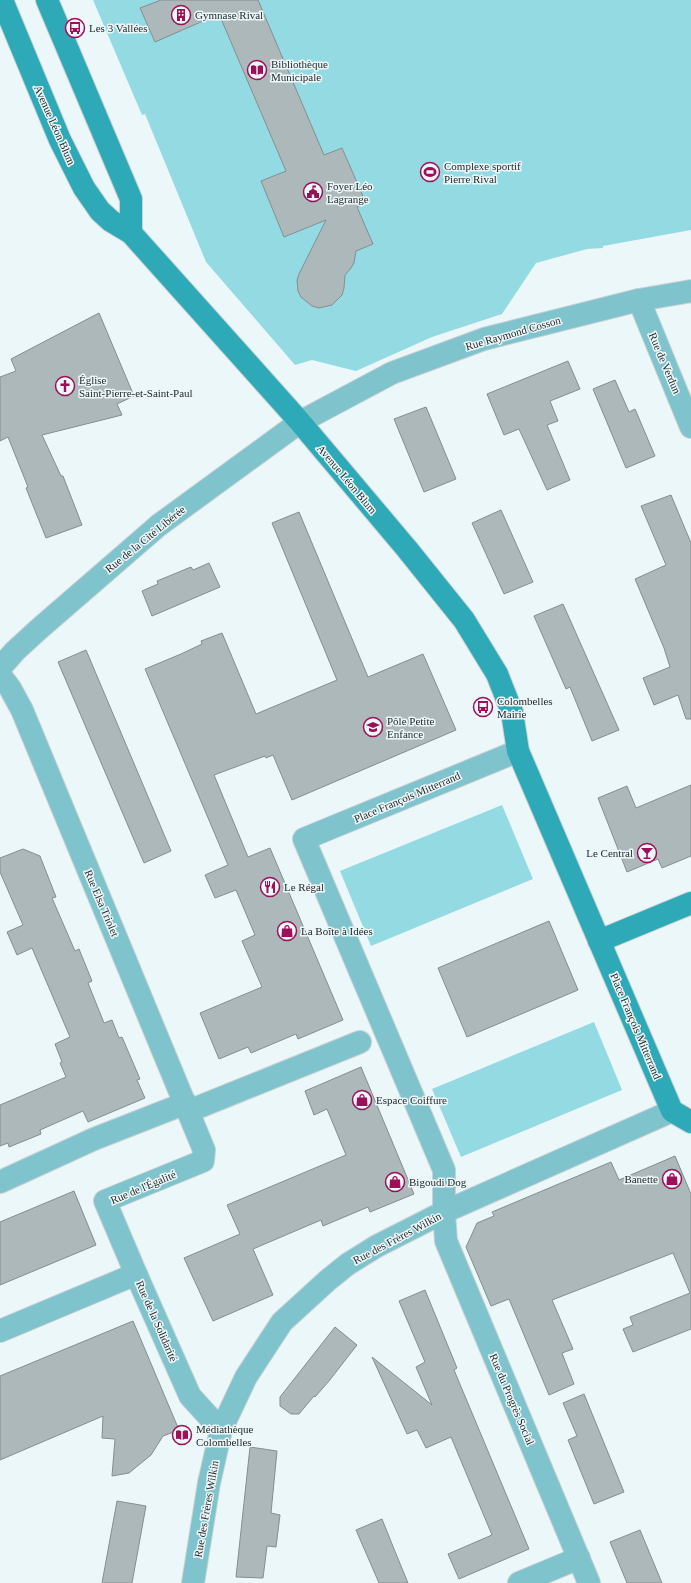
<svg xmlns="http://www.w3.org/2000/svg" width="691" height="1583" font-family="'Times New Roman',serif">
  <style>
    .green { fill: #94dae3 }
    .building { fill: #acb8b9; stroke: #848e90 }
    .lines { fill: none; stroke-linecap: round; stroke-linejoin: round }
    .street-casing { stroke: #c8d2d4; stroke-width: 24 }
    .secondary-casing { stroke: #c8d2d4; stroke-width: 24 }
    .street { stroke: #7fc3cc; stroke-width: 22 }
    .secondary { stroke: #2ea9b7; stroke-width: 22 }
    .labels { text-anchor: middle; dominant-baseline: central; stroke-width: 3; stroke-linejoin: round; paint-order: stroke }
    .poi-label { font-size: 11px; fill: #262a2b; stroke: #ebf7f9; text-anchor: start }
    .street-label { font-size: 11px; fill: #262a2b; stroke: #ebf7f9 }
  </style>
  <rect width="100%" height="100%" fill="#ebf7f9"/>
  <!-- green -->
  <g class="green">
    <polygon points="93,0 691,0 691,230 603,246 603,248 587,249 536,263 502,314 432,337 356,371 312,360 295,365 206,262 145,114 142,115"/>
    <polygon points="502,805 533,879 371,946 340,871"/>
    <polygon points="594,1022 622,1090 461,1157 432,1089"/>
  </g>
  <!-- building -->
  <g class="building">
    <polygon points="161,0 258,0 324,155 342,148 366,203 357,207 373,244 356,251 354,263 351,268 345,275 344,288 342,295 332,305 319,308 312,306 301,297 298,291 297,280 299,274 326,220 284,237 261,181 286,171 219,14 155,42 140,8"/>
    <polygon points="99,313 134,396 117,404 122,415 42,435 61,476 63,476 82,525 46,538 26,488 28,487 8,437 0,441 0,377 16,371 11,359"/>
    <polygon points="568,361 580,389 550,401 558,421 547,425 570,480 547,490 519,429 504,435 487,394"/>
    <polygon points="615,380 629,412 635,409 655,456 626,468 593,389"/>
    <polygon points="426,407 456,479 424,492 394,419"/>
    <polygon points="671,495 691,543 691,719 686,719 678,695 654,705 643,678 670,667 664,648 635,579 666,565 641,506"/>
    <polygon points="501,510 533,582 504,594 472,523"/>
    <polygon points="299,512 368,677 423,654 456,730 292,800 273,755 266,758 265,756 214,775 248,857 270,848 343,1020 298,1039 296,1034 251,1053 248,1047 219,1059 200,1013 262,987 242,941 255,935 236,890 215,898 205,875 228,865 145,669 181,654 202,644 201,641 222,633 256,714 337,680 272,523"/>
    <polygon points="209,563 220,587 152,616 142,591 158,584 157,581 191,567 193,570"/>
    <polygon points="563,604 619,730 592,741 570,687 566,689 534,616"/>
    <polygon points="86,650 171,851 144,863 58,662"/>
    <polygon points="691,785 691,856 662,868 658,859 627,872 598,798 627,786 636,808"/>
    <polygon points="23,849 40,856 56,897 52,898 75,951 79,949 92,981 88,983 104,1023 112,1020 119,1038 122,1037 140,1079 137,1080 145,1098 88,1122 83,1111 40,1130 41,1134 9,1147 8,1143 0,1146 0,1105 66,1077 60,1063 62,1062 55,1044 70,1037 32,948 17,955 7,932 23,925 0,872 0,858"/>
    <polygon points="549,921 578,990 467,1037 438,968"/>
    <polygon points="361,1067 414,1194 370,1212 368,1207 323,1226 321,1220 253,1249 273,1295 213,1321 184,1258 240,1234 227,1205 346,1155 327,1109 314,1115 305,1091"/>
    <polygon points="675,1156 691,1194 691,1329 633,1352 623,1329 633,1325 630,1317 690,1293 673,1253 552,1300 573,1349 562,1353 574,1384 549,1395 509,1299 491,1306 466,1247 477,1223 494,1216 492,1212 611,1162 619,1180"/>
    <polygon points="74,1191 96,1245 0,1285 0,1222"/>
    <polygon points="425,1290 457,1368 454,1370 529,1549 459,1579 448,1554 492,1535 451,1437 426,1448 417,1430 407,1434 372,1357 432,1405 416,1367 425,1362 399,1301"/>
    <polygon points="133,1321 179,1430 163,1436 151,1455 129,1473 112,1476 115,1439 102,1438 103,1416 0,1460 0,1376"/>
    <polygon points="335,1327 357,1345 329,1381 315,1397 314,1396 299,1414 291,1414 280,1406 280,1397"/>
    <polygon points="584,1394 624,1492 594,1504 568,1440 577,1436 563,1403"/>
    <polygon points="250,1447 277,1451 271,1513 280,1515 276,1547 267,1546 263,1578 236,1577"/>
    <polygon points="117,1501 146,1506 132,1583 102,1583"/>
    <polygon points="382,1519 394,1549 408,1583 379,1583 356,1530"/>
    <polygon points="640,1530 662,1583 627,1583 610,1542"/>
  </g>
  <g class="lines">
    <defs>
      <g id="street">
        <polyline points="639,300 691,427"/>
        <polyline points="0,668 15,651 39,629 159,525 300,422 392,373 484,339 639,300 691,291"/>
        <polyline points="0,675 10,688 22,710 204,1150 203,1161 105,1201 136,1274"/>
        <polyline points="518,751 304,839 444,1170 444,1212 446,1241 589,1583"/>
        <polyline points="189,1111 360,1042"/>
        <polyline points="0,1182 94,1139 186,1103"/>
        <polyline points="0,1331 136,1274 190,1396 221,1430"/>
        <polyline points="193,1583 209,1483 221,1430 246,1377 282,1322 328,1280 348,1264 377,1246 444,1212 672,1111"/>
        <polyline points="519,1583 579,1558"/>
      </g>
      <g id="secondary">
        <polyline points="2,0 60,140 84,188 100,211 111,221 131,233 300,422 407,549 464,620 497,674 512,712 518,751 672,1111 691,1122"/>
        <polyline points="47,0 131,199 131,233"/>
        <polyline points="599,941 691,903"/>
      </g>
    </defs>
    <!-- street casing -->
    <use href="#street" class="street-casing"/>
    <!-- secondary casing -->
    <use href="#secondary" class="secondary-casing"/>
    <!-- street -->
    <use href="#street" class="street"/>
    <!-- secondary -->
    <use href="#secondary" class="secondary"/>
  </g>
  <!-- icons -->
  <defs>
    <symbol id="building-ring" viewBox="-11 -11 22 22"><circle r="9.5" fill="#ebf7f9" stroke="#9e0f5a" stroke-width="1.5"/><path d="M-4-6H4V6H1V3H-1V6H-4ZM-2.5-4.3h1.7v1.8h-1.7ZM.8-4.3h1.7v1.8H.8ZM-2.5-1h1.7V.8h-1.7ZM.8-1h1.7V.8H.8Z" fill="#9e0f5a"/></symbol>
    <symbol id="bus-ring" viewBox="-11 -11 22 22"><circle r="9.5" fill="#ebf7f9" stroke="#9e0f5a" stroke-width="1.5"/><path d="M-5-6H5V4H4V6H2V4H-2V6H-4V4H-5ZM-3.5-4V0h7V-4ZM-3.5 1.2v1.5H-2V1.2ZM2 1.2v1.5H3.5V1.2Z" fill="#9e0f5a"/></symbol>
    <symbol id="library-ring" viewBox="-11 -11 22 22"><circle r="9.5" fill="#ebf7f9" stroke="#9e0f5a" stroke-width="1.5"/><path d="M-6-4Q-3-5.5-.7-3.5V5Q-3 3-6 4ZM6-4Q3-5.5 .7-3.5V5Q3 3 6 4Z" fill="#9e0f5a"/></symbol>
    <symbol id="stadium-ring" viewBox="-11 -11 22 22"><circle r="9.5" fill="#ebf7f9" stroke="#9e0f5a" stroke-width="1.5"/><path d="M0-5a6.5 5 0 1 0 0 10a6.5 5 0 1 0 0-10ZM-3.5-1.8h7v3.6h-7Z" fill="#9e0f5a"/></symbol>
    <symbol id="civic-ring" viewBox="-11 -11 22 22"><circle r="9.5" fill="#ebf7f9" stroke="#9e0f5a" stroke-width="1.5"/><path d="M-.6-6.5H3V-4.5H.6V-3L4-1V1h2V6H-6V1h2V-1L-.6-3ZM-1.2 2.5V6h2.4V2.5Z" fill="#9e0f5a"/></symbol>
    <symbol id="church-ring" viewBox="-11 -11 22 22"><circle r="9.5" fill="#ebf7f9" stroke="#9e0f5a" stroke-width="1.5"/><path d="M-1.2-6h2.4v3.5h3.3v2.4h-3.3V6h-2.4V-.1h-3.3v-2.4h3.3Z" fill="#9e0f5a"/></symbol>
    <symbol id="school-ring" viewBox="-11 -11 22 22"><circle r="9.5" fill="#ebf7f9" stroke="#9e0f5a" stroke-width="1.5"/><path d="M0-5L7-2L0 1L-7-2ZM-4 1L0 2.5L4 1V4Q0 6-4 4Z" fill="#9e0f5a"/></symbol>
    <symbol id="bar-ring" viewBox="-11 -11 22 22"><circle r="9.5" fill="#ebf7f9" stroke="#9e0f5a" stroke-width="1.5"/><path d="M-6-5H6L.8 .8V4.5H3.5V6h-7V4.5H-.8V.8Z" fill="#9e0f5a"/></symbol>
    <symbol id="restaurant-ring" viewBox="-11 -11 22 22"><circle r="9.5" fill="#ebf7f9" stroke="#9e0f5a" stroke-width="1.5"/><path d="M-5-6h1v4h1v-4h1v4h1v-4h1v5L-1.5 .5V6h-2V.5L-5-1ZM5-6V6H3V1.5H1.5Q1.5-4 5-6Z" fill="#9e0f5a"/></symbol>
    <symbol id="shop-ring" viewBox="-11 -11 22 22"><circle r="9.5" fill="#ebf7f9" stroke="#9e0f5a" stroke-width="1.5"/><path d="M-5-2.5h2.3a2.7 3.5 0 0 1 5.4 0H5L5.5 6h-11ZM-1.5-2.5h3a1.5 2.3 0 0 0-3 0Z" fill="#9e0f5a"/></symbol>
  </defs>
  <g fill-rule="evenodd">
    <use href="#building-ring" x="170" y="4" width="22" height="22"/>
    <use href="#bus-ring" x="64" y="17" width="22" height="22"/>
    <use href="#library-ring" x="246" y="59" width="22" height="22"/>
    <use href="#stadium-ring" x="419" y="161" width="22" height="22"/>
    <use href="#civic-ring" x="302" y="181" width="22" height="22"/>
    <use href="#church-ring" x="54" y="375" width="22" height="22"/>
    <use href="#bus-ring" x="472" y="696" width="22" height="22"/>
    <use href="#school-ring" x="362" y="716" width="22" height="22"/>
    <use href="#bar-ring" x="636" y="842" width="22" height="22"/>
    <use href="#restaurant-ring" x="259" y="876" width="22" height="22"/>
    <use href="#shop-ring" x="276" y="920" width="22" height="22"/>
    <use href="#shop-ring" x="351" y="1089" width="22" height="22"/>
    <use href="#shop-ring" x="661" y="1168" width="22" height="22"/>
    <use href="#shop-ring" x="384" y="1171" width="22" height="22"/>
    <use href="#library-ring" x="171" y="1424" width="22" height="22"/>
  </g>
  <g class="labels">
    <!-- poi labels -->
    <g class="poi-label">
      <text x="195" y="15">Gymnase Rival</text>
      <text x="89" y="28">Les 3 Vallées</text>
      <text x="271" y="64">Bibliothèque<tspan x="271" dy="13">Municipale</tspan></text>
      <text x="444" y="166">Complexe sportif<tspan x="444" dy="13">Pierre Rival</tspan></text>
      <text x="327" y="186">Foyer Léo<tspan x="327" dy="13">Lagrange</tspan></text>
      <text x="79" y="380">Église<tspan x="79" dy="13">Saint-Pierre-et-Saint-Paul</tspan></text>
      <text x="497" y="701">Colombelles<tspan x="497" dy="13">Mairie</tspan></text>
      <text x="387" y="721">Pôle Petite<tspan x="387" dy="13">Enfance</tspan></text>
      <text x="633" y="853" text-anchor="end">Le Central</text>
      <text x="284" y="887">Le Régal</text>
      <text x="301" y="931">La Boîte à Idées</text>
      <text x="376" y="1100">Espace Coiffure</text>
      <text x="658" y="1179" text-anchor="end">Banette</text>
      <text x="409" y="1182">Bigoudi Dog</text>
      <text x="196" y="1429">Médiathèque<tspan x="196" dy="13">Colombelles</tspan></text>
    </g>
    <!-- street labels -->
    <g class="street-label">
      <text transform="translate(55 125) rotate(66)">Avenue Léon Blum</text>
      <text transform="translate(513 333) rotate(-16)">Rue Raymond Cosson</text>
      <text transform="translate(665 363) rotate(67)">Rue de Verdun</text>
      <text transform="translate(347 479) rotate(50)">Avenue Léon Blum</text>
      <text transform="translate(145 539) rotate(-39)">Rue de la Cité Libérée</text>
      <text transform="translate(407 797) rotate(-23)">Place François Mitterrand</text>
      <text transform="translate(102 903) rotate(67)">Rue Elsa Triolet</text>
      <text transform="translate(636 1026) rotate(67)">Place François Mitterrand</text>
      <text transform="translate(143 1187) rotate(-23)">Rue de l'Égalité</text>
      <text transform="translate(397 1238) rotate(-28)">Rue des Frères Wilkin</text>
      <text transform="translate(157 1321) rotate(66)">Rue de la Solidarité</text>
      <text transform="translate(512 1399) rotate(67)">Rue du Progrès Social</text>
      <text transform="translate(206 1509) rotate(-80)">Rue des Frères Wilkin</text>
    </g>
  </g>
</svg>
